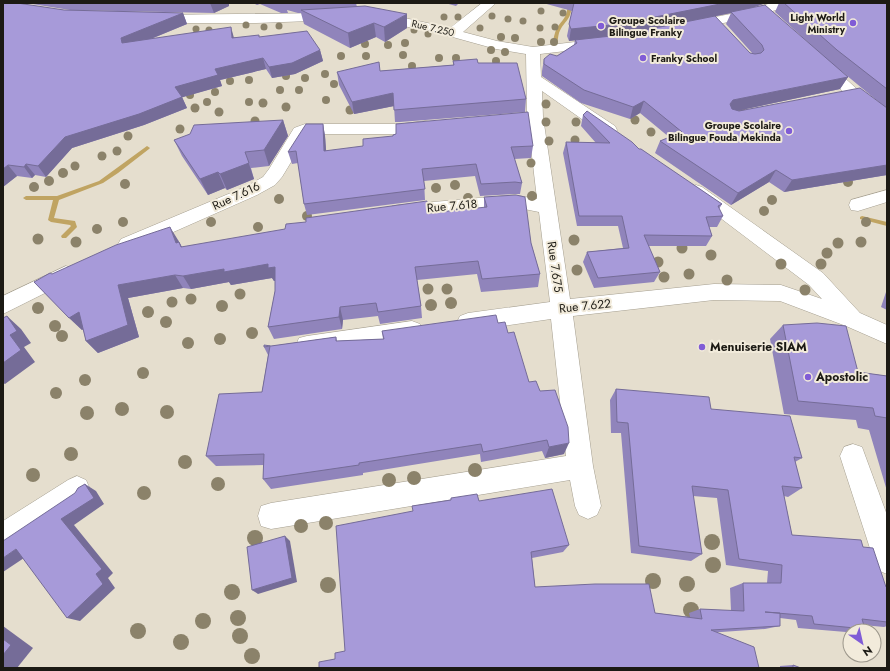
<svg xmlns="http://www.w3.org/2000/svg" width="890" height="671" font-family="Jost,sans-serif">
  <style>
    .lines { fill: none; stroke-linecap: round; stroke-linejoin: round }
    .stream { fill: #c0a462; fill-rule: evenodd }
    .minor-casing { stroke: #a59f90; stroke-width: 1 }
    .minor { fill: #fff; fill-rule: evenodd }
    .tree { fill: #8b826a }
    .wall { fill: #9084bb; fill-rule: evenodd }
    .shaded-wall { fill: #756c98 }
    .building { fill: #a79ad9; stroke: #756c98 }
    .poi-dot { fill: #805cd6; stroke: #f2ebdb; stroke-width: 1.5 }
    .labels { text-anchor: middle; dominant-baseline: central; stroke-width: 4; stroke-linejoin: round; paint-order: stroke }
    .far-poi-label { font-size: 10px; font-weight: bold; fill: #1c1a14; stroke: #f2ebdb; text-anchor: end }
    .far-street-label { font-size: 10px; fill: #1c1a14; stroke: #f2ebdb }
    .street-label { font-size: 12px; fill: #1c1a14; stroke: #f2ebdb }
    .poi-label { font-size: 12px; font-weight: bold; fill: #1c1a14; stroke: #f2ebdb; text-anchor: start }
  </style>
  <rect width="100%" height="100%" fill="#e5dece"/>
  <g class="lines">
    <!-- stream -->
    <g class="stream">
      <path d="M567,3H571C573,20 564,20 559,33C558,36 558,40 557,43L564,51L562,52L553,43C553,40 554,36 555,33C559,20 569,20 567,3Z"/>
      <polygon points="147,146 150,148 149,149 118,173 103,183 59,200 54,218 75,221 77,227 66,238 62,238 61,236 71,226 70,225 51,222 48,220 53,200 26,200 23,198 26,196 57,196 99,181"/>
      <polygon points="862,216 887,222 887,226 860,219 860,217"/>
    </g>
    <defs>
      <g id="minor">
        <polygon points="482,3 496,3 463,32 497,41 533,47 600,39 605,40 607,43 605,46 600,47 540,54 541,77 615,126 617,130 615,134 609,135 603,134 542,91 543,117 570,299 714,284 781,285 822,299 809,285 690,195 687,191 690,187 696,185 702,187 823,273 860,313 887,325 887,344 846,326 780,301 714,300 573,316 593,466 601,506 597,515 588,519 579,515 575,506 570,480 271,529 261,526 258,516 261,506 271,503 566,456 551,319 468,331 460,328 457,322 460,316 468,313 550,302 539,212 514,207 399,217 392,216 390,211 392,206 399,205 514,195 537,199 528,122 500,124 494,122 492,119 494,116 527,113 526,54 496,49 449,36 372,19 370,16 372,13 377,12 450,28"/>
        <polygon points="771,3 791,3 790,6 748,18 689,30 684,29 682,26 684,23 746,11"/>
        <polygon points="333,13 338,14 340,17 338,20 256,23 155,23 150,22 148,19 150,16 155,15"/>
        <polygon points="821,60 826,61 858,90 887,110 887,123 881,121 848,96 816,67 814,64 816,61"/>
        <polygon points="426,121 432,122 434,126 432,130 400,134 308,134 282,177 275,185 257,195 135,249 128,251 121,249 118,244 121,239 245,187 263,177 269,169 294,128 305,124 400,124"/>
        <polygon points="887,190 887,202 858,211 851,210 849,205 851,200"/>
        <polygon points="66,266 73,269 76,274 73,279 3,314 3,296"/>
        <polygon points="412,321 420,324 423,330 420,336 412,339 307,354 299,352 296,345 299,338 307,336"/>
        <polygon points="853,444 862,447 887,515 887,574 877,570 840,456 844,447"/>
        <polygon points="77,476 86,480 90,489 86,498 13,547 3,551 3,521 68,480"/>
      </g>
    </defs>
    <!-- minor casing -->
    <use href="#minor" class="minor-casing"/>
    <!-- minor -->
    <use href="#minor" class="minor"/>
  </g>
  <!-- trees -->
  <g class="tree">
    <circle cx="541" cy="11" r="3.5"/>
    <circle cx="563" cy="13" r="3.5"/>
    <circle cx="492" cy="16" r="3.5"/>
    <circle cx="444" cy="17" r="3.5"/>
    <circle cx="458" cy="17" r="3.5"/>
    <circle cx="508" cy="19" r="3.5"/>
    <circle cx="523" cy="21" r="3.5"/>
    <circle cx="246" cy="25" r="3.5"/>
    <circle cx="279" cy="26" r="3.5"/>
    <circle cx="264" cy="27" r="3.5"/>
    <circle cx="555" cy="27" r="3.5"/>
    <circle cx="480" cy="28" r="3.5"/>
    <circle cx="540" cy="28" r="3.5"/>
    <circle cx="196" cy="29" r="3.5"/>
    <circle cx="209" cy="30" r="3.5"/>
    <circle cx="414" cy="30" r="3.5"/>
    <circle cx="428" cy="34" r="3.5"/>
    <circle cx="501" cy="37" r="4"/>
    <circle cx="515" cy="38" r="4"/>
    <circle cx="541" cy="42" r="4"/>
    <circle cx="554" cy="42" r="4"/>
    <circle cx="405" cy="43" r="4"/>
    <circle cx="365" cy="44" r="4"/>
    <circle cx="388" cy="45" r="4"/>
    <circle cx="491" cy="50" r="4"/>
    <circle cx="505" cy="52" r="4"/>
    <circle cx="403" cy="55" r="4"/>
    <circle cx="341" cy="56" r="4"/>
    <circle cx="366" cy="56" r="4"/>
    <circle cx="439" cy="58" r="4"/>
    <circle cx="456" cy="58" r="4"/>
    <circle cx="496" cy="61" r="4"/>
    <circle cx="412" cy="66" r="4"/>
    <circle cx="325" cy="74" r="4"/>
    <circle cx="286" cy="76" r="4"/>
    <circle cx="305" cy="78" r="4"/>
    <circle cx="249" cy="80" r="4"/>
    <circle cx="230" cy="81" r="4"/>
    <circle cx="334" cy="84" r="4"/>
    <circle cx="280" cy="90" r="4"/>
    <circle cx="299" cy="90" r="4"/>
    <circle cx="215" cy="92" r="4"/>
    <circle cx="190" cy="95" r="4"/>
    <circle cx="326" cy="100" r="4"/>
    <circle cx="207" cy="102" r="4"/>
    <circle cx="249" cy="102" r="4"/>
    <circle cx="263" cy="103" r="4.5"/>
    <circle cx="546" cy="104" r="4.5"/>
    <circle cx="286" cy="107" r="4.5"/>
    <circle cx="195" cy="108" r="4.5"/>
    <circle cx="350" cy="110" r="4.5"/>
    <circle cx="741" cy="110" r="4.5"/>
    <circle cx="219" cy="112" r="4.5"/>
    <circle cx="635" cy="120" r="4.5"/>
    <circle cx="255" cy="121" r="4.5"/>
    <circle cx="546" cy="122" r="4.5"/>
    <circle cx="576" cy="122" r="4.5"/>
    <circle cx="180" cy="129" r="4.5"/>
    <circle cx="651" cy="132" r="4.5"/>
    <circle cx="128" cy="136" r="4.5"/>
    <circle cx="575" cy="140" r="4.5"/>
    <circle cx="549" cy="141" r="4.5"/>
    <circle cx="117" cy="151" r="4.5"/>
    <circle cx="102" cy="156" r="4.5"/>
    <circle cx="531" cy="163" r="4.5"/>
    <circle cx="75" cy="166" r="4.5"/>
    <circle cx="63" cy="173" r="5"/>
    <circle cx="49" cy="181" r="5"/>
    <circle cx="848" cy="182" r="5"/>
    <circle cx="125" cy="184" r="5"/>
    <circle cx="455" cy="185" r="5"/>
    <circle cx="34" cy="187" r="5"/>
    <circle cx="436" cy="188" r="5"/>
    <circle cx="532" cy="196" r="5"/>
    <circle cx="468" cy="198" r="5"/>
    <circle cx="279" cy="199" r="5"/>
    <circle cx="772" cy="200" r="5"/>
    <circle cx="764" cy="211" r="5"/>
    <circle cx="307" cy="216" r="5"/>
    <circle cx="123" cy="222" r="5"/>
    <circle cx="211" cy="222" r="5"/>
    <circle cx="866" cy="222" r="5"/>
    <circle cx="258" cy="227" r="5"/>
    <circle cx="97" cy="229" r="5"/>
    <circle cx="38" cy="239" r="5.5"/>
    <circle cx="574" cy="240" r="5.5"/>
    <circle cx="76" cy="242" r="5.5"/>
    <circle cx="861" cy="242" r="5.5"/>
    <circle cx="838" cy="243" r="5.5"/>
    <circle cx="682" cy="248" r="5.5"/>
    <circle cx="827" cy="253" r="5.5"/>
    <circle cx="711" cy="255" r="5.5"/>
    <circle cx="658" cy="262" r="5.5"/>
    <circle cx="781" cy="264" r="5.5"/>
    <circle cx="821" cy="264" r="5.5"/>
    <circle cx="577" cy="270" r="5.5"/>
    <circle cx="689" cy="274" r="5.5"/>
    <circle cx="664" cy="277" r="5.5"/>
    <circle cx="727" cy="280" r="5.5"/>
    <circle cx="428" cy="289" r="5.5"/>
    <circle cx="447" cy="289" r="5.5"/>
    <circle cx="805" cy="290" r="5.5"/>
    <circle cx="240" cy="294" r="5.5"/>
    <circle cx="191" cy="299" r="5.5"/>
    <circle cx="172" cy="302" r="5.5"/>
    <circle cx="451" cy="303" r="6"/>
    <circle cx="431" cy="305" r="6"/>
    <circle cx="222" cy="306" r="6"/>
    <circle cx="38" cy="308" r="6"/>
    <circle cx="148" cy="312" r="6"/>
    <circle cx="166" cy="322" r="6"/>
    <circle cx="55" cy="326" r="6"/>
    <circle cx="252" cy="333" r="6"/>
    <circle cx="62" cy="336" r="6"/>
    <circle cx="220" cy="339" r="6"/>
    <circle cx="188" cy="343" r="6"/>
    <circle cx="143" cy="373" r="6"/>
    <circle cx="85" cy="380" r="6"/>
    <circle cx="56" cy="393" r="6"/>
    <circle cx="122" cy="409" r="7"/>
    <circle cx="167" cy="412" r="7"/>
    <circle cx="87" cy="413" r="7"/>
    <circle cx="71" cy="454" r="7"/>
    <circle cx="185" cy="462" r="7"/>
    <circle cx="475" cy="470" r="7"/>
    <circle cx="33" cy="475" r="7"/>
    <circle cx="414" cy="478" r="7"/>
    <circle cx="389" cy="480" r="7"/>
    <circle cx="218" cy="484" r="7"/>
    <circle cx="144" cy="493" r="7"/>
    <circle cx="326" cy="523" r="7"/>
    <circle cx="301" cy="526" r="7"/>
    <circle cx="255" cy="538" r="8"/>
    <circle cx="712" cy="542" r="8"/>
    <circle cx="713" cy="565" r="8"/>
    <circle cx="653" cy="581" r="8"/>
    <circle cx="687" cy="584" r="8"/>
    <circle cx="328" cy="585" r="8"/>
    <circle cx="232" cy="592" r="8"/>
    <circle cx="691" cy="610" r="8"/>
    <circle cx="238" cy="618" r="8"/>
    <circle cx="203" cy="621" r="8"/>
    <circle cx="138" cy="631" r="8"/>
    <circle cx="240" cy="636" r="8"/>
    <circle cx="181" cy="642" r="8"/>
    <circle cx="252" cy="656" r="8"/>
  </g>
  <!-- wall -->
  <g class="wall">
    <polygon points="3,3 64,10 183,13 187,24 151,39 259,37 320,50 323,61 295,74 272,78 266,69 220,80 222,86 182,97 187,108 144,125 72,148 46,177 35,175 32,178 17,176 3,187"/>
    <polygon points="26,3 229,3 229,6 214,13 70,10"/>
    <polygon points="253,3 356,3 357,7 407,28 385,42 376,37 350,48 304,24 301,13 298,13 287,10 288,13 281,13 260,4 257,5"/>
    <polygon points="445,3 459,3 456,6"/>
    <path d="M543,3H766L751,8L825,58L775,12L779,3H887V175L784,192L769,182L731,205L655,153L660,141L669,137L640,113L630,119L581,103L542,76V71L544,59L557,56L574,45L575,40L569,41L567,36L572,11ZM731,13L726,24L753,54L675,24ZM834,65L880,103L739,111H736L840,89L848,77Z"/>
    <polygon points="453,61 478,63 526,99 525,112 400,122 395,122 394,106 354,114 339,85 337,72 380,71 453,65"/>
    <polygon points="583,115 639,149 722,204 719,209 723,216 717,227 709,227 712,236 706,246 648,246 660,272 654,282 594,288 583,262 587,252 623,248 618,226 577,226 563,153 566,142 596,143 581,126"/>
    <polygon points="283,120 288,136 269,166 251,168 254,179 227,190 225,188 208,195 182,156 174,140"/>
    <polygon points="323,124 325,136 326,151 533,146 531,158 514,159 522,183 520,194 514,194 480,196 475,176 424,181 425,200 307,215 304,204 298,163 292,164 288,152"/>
    <polygon points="484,197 531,243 540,274 538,287 481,292 477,274 417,280 421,306 422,318 380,324 378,316 343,320 342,329 274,339 268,327 275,291 275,281 274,281 272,278 231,285 229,282 191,289 183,288 128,298 139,337 98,353 86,341 83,329 82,330 34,282 52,274 178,240 182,247 429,213 484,208"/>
    <polygon points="887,289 887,310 881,307"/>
    <polygon points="498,323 508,333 529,382 564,454 545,458 542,451 481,462 480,454 363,473 363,475 271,489 263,479 264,465 216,466 206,456 262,392 268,355 264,347 336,337 337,341 383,339 382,331"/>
    <polygon points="783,325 858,372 887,376 887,491 869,430 858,428 856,420 784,414 770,339"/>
    <polygon points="616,389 711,409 802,458 795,462 802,488 788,497 784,496 792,535 863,547 886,587 887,587 887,626 884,627 863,625 865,629 850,631 850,632 846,632 798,628 796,620 780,618 780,626 765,629 335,659 345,651 413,511 451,500 451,498 479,501 569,545 563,552 532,558 535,587 655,613 690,617 689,613 700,609 731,611 730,588 743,583 767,583 768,571 726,565 717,498 693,496 702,554 691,561 631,553 621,433 611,433 610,400"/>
    <polygon points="793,665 801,668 780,668 780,666"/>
  </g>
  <!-- shaded-wall -->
  <g class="shaded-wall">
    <polygon points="210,3 229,3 229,6 214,13"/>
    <polygon points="725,3 766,3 746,10 617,36 569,41 571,29"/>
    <polygon points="183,13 187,24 126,49 122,43 121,38"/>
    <polygon points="407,14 407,28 385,42 384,27"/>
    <polygon points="374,23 376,37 350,48 348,33"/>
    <polygon points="231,27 234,38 232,38"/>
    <polygon points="320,50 323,61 295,74 272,78 269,67"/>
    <polygon points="263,58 266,69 220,80 222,86 180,98 175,87 215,69"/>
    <polygon points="848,77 840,89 727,113 730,104 733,100"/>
    <polygon points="393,93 394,106 354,114 352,102"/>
    <polygon points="182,97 187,108 144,125 72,148 46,177 38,166 65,137"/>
    <polygon points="644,101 640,113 630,119 633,107"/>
    <polygon points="283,120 288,136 269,166 264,150"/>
    <polygon points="323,124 325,136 327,163 324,151"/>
    <polygon points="245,152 254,179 227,190 220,174"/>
    <polygon points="26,164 35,175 32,178 24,167"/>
    <polygon points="8,165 17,176 3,187 3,169"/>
    <polygon points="887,165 887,175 784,192 792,180"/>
    <polygon points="776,170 769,182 731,205 738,193"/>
    <polygon points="218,172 225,188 208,195 200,179"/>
    <polygon points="170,227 178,240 180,245 179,242 187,256 176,243"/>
    <polygon points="268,264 275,267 280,280 274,281 272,278 231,285 229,282 191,289 183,276 224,269"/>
    <polygon points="175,275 183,288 128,298 139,337 98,353 86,341 118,285"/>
    <polygon points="340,307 343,320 342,329 339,317"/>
    <polygon points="79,312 91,324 82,330 69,318"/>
    <polygon points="7,316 21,329 31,343 24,347 35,362 5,384 3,383 3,363 10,335"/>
    <polygon points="569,443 564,454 545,458 549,447"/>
    <polygon points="85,484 96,491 104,504 74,525 113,573 108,578 115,588 80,621 67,618 96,574 61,519"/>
    <polygon points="285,536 290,541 297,582 258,594 252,590"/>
    <polygon points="16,549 30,554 3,572 3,558"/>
    <polygon points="3,626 33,648 17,668 3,668"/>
  </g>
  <!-- building -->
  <g class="building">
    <polygon points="3,3 17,3 64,10 183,13 121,38 122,43 231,27 232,38 259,35 259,37 307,31 320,50 292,63 269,67 263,58 215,69 218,75 175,87 182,97 139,114 65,137 38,166 26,164 24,167 8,165 3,169"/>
    <polygon points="574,3 725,3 620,24 571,29 569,24"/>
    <polygon points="784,3 887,3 887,89 837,50"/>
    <polygon points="765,5 848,77 733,100 730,104 732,109 739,111 860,88 887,108 887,165 792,180 776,170 738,193 660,141 682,132 644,101 633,107 584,90 544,64 544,59 550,54 557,56 577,43 575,40 620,35 715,16 750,53 755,54 761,53 764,50 762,45 731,12"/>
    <polygon points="365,6 407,14 384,27 374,23 348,33 301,10"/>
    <polygon points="477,59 478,63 517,63 526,99 394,110 393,93 352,102 337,72 379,62 380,71 454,65 453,61"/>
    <polygon points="587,111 632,142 639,149 641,149 722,204 718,206 723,216 706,217 712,236 644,235 660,272 598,278 587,252 629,248 622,216 579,216 566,142 610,143 583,115"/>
    <polygon points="528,112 533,146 511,147 522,183 515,182 481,184 476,164 422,169 425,189 304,204 296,151 288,152 306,124 323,124 324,151 363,146 363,139 393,136 393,135 396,134 396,124"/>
    <polygon points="283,120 264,150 245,152 249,163 220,174 218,172 200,179 174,140 190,134 194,125"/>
    <polygon points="516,195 525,197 531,243 540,274 482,279 478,261 415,267 421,306 378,312 376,303 340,307 339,317 268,327 275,291 275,267 268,268 268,264 224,272 224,269 183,276 175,275 118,285 128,325 86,341 79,312 69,318 34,282 50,273 52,274 116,245 170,227 176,243 179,242 181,247 285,229 286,224 306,222 306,218 427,201 429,213 487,207 484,197"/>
    <polygon points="496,315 498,323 505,322 508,333 514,332 529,382 536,381 540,391 555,390 568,427 569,443 549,447 547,440 483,452 481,444 359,463 359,465 263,479 264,454 206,456 219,394 262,392 270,346 264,347 264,345 271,346 336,337 336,341 384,339 382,331"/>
    <polygon points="7,316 17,331 10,335 21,350 3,363 3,318"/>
    <polygon points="817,323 846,326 858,372 887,376 887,418 875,416 873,408 798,401 783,325"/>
    <polygon points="616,389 709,397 711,409 790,416 802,458 794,457 802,488 782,486 792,535 861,540 863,547 873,548 886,587 887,587 887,622 862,619 865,629 814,624 812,616 765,612 780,613 780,626 711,630 754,647 759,668 319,668 319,662 335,659 335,653 345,651 336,526 413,511 412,506 451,500 451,498 477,494 479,501 552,489 569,545 531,552 535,587 595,584 649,584 655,613 702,619 700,609 744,611 743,583 781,583 782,565 739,559 728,490 692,486 702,554 639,546 628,423 617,422"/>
    <polygon points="85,484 94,498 61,519 102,569 96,574 103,584 67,618 16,549 3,558 3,541 75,493 78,488"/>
    <polygon points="285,536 292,578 252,590 247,547"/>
    <polygon points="3,639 11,645 3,655"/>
    <polygon points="793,665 801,668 793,668"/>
  </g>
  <!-- markers -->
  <g class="poi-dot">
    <circle cx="853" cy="23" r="4"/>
    <circle cx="601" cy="26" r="4"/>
    <circle cx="643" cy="58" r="4"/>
    <circle cx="789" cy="131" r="4"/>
    <circle cx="702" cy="347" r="4"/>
    <circle cx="808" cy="377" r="4"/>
  </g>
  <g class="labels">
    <!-- far-poi labels -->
    <g class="far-poi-label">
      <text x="845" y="17">Light World<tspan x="845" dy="12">Ministry</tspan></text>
      <text x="609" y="20" text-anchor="start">Groupe Scolaire<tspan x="609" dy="12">Bilingue Franky</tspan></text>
      <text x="651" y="58" text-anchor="start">Franky School</text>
      <text x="781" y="125">Groupe Scolaire<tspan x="781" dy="12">Bilingue Fouda Mekinda</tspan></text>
    </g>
    <!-- far-street labels -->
    <g class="far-street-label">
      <text transform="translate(433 28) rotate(13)">Rue 7.250</text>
    </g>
    <!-- street labels -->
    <g class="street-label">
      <text transform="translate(236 196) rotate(-25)">Rue 7.616</text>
      <text transform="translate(452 206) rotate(-5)">Rue 7.618</text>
      <text transform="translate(555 267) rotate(82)">Rue 7.675</text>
      <text transform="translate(585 306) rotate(-6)">Rue 7.622</text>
    </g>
    <!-- poi labels -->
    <g class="poi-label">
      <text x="710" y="347">Menuiserie SIAM</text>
      <text x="816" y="377">Apostolic</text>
    </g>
  </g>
  <!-- border -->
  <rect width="890" height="671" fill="none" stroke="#1c1a14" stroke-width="8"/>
  <!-- north arrow -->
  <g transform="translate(862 643) rotate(146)"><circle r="19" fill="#f2ebdb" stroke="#9c978b"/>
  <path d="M0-3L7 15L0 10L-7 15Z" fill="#805cd6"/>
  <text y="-6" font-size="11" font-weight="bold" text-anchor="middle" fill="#1c1a14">N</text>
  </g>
</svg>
